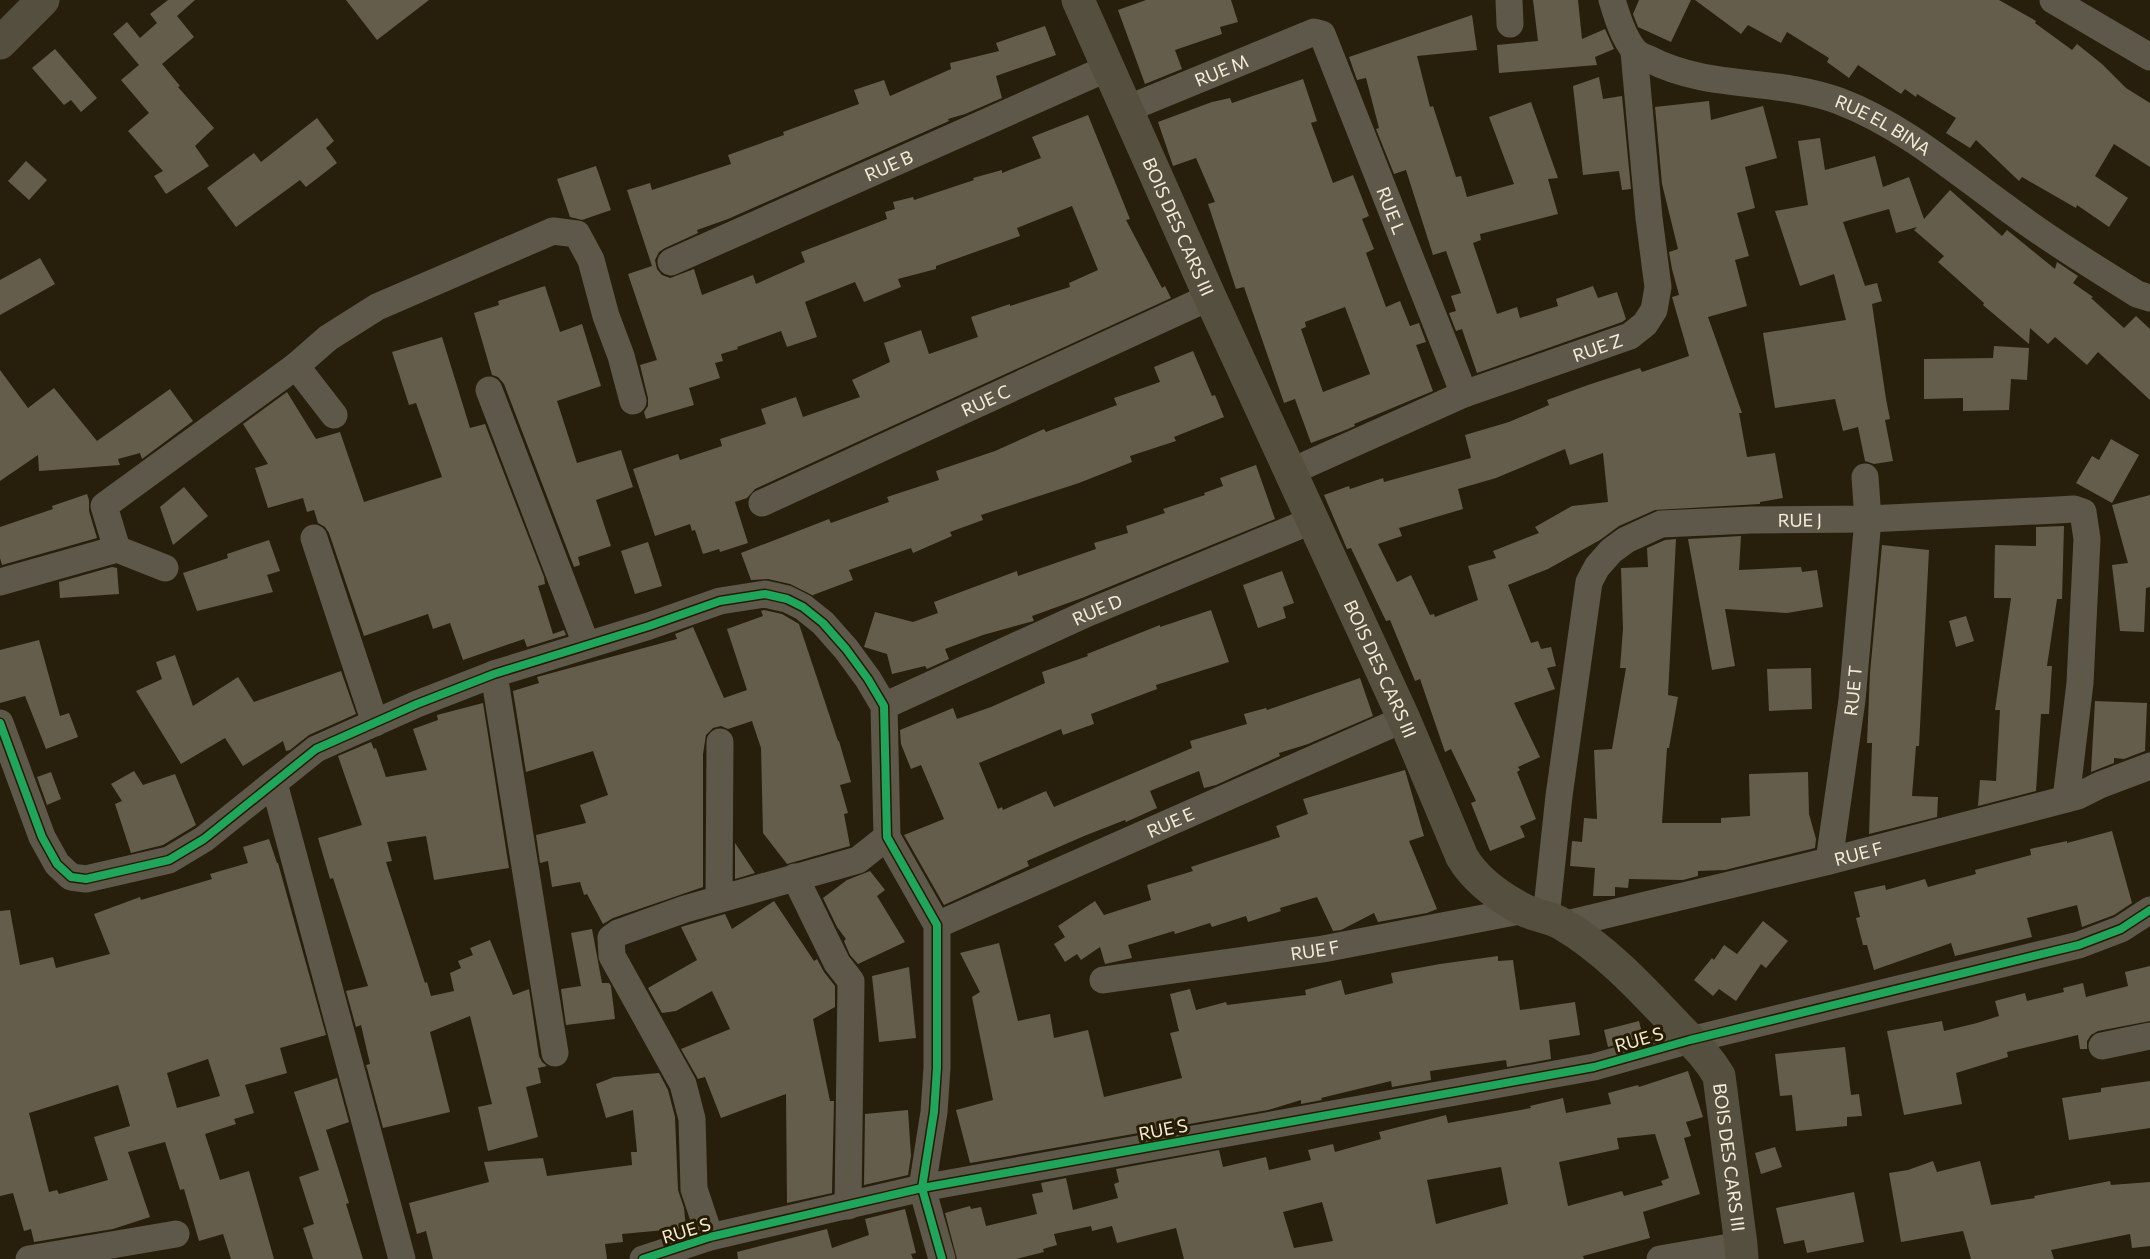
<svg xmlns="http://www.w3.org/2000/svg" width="2150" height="1259" font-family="Commissioner,sans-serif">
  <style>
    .building { fill: #645d4c; fill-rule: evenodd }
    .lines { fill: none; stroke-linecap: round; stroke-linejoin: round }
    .street { stroke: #5d5849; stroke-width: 27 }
    .secondary { stroke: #554f40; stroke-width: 33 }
    .cycleway-casing { stroke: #261c01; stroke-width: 11 }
    .cycleway { stroke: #20a55d; stroke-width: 8 }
    .labels { text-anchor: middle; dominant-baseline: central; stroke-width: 6; stroke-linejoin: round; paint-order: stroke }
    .street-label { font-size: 18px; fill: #f4ecd7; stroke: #261c01 }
  </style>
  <rect width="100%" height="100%" fill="#271f0b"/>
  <!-- building -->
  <g class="building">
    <polygon points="168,0 195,0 177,16 194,37 162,64 180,86 178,87 214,128 195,146 209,166 166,194 154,176 163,171 128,131 149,113 121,80 139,65 113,34 127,22 140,38 157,23 150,14"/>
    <polygon points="346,0 429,0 377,40"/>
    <polygon points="1146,0 1231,0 1238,22 1220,27 1222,34 1175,50 1182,69 1145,84 1118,10"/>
    <polygon points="1533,0 1578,0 1582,39 1605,29 1614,49 1595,57 1597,65 1499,73 1497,45 1538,41"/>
    <polygon points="1639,0 1691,0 1671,42 1638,27 1633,14"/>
    <polygon points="1695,0 1999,0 2036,21 2035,23 2072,50 2077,44 2102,64 2126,88 2150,103 2150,167 2114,144 2095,176 2128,198 2109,227 2077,205 2076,208 2022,177 2019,181 1976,140 1970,148 1946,133 1956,118 1917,94 1916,97 1905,89 1901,94 1858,65 1849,78 1827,62 1829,58 1787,32 1781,43 1748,25 1741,34"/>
    <polygon points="1472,15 1477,50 1417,56 1430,107 1433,106 1456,177 1461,176 1467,197 1514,184 1489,117 1531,102 1558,178 1548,179 1558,214 1480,234 1481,240 1473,243 1497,314 1517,307 1520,318 1558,306 1556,299 1593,286 1598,298 1617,292 1626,319 1622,322 1477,373 1462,329 1456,331 1449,313 1456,311 1451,296 1461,293 1446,251 1433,255 1406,170 1394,174 1376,129 1379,128 1366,78 1357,80 1349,57"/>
    <polygon points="1045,26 1056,55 996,76 1002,98 965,114 948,119 949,121 728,219 697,230 698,233 665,248 659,252 655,260 657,269 662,275 670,278 694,269 702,295 753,275 756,284 805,262 801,252 887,219 885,212 895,209 893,202 913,197 914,200 974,180 973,178 1002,170 1002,173 1041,158 1032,137 1088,115 1130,219 1126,220 1162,288 1165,286 1171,298 755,489 747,498 735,502 748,543 720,552 719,549 703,554 695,530 692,531 690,524 655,536 633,469 678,454 680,460 722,446 720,439 766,424 761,409 796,397 803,417 860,397 852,380 890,362 884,343 921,330 929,354 978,337 971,317 1010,304 1010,306 1070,287 1069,283 1098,270 1072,206 1017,228 1020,236 936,266 936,269 898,279 901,287 864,302 855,282 805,302 817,337 787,347 781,331 737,347 738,349 721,354 723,361 715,363 720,378 689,388 694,405 646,419 644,412 648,406 648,398 640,365 657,360 628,274 652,266 627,190 650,183 652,190 731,164 728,155 784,135 783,132 859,104 854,90 884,80 890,96 951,69 950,63 999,51 996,43"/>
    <polygon points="55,49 97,98 81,112 71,100 64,105 32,68"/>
    <polygon points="1599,77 1603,99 1622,96 1631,189 1622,190 1619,171 1583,175 1573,86"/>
    <path d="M1303,79L1317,121L1311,123L1333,183L1353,175L1369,216L1362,219L1374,249L1366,253L1386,307L1400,301L1410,326L1419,323L1426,342L1416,345L1433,391L1354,424L1355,426L1343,431L1311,443L1295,399L1284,403L1244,287L1236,289L1208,204L1215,202L1196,158L1173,166L1158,122L1212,102L1230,98L1232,103ZM1345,307L1370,374L1323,392L1301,329L1306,327L1305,322Z"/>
    <path d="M1709,101L1711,120L1763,106L1777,158L1745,167L1755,208L1737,213L1749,256L1735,260L1747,306L1708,317L1742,413H1739L1747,457L1775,453L1783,498L1760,502V504L1655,510L1619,526L1600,540L1548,569L1508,585L1531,643L1538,641L1541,649L1551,647L1556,666L1547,668L1555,689L1514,703L1540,757L1518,767L1520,770L1517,772L1536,819L1520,826L1525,837L1490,851L1471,803L1476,801L1451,749L1445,752L1420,679L1415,681L1390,620L1386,621L1351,548L1347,549L1324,495L1349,486L1350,489L1383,478L1384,482L1471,458L1465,435L1509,422L1549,405L1547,400L1588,385L1640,368L1642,372L1689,356L1672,297L1679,295L1672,269L1669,252L1678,249L1662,184L1655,107ZM1565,449L1570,465L1603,453L1608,502L1572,506L1535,527L1539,533L1493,551L1496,558L1468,566L1478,600L1435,617L1434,614L1430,615L1411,575L1397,582L1378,544L1402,536L1399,528L1463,509L1458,489L1496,478Z"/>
    <polygon points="317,118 334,141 326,148 337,163 306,187 300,180 236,227 207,188 254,153 261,162"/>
    <polygon points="1820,138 1825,170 1875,156 1883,187 1909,177 1924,219 1950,190 2002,236 2007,230 2055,269 2057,262 2078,276 2073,283 2093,297 2091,298 2124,328 2136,316 2150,329 2150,400 2098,352 2087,365 2055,337 2048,344 2030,328 2029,344 1983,305 1984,303 1938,262 1944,256 1914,230 1917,227 1896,233 1889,209 1843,222 1865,286 1877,283 1882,301 1872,304 1886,399 1890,419 1885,420 1893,461 1874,464 1865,461 1858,427 1843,431 1835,399 1775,408 1763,333 1846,320 1834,274 1800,286 1775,211 1808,205 1798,141"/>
    <polygon points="26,161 47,180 29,200 8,181"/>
    <polygon points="596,166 611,210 582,220 570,217 557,179"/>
    <polygon points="40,258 55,284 0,315 0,280"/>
    <polygon points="545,286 560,332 582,324 601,386 557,401 577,463 621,450 633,487 596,500 611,546 578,557 580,565 574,567 504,384 498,377 492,375 474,313 499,305 498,301"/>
    <polygon points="442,337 470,428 485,424 544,577 545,584 538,586 553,634 564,630 566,635 527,647 524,639 463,660 450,623 433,629 428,614 364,636 329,533 325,527 318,523 314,510 307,512 303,498 268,508 255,468 268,464 243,424 287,392 316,439 340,432 364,502 442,477 416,403 409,405 392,352"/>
    <polygon points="1994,346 2029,348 2027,380 2011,379 2009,410 1963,411 1963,398 1924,399 1924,359 1993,358"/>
    <polygon points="1193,351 1212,396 1215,395 1224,417 1174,437 1176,441 1130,456 1132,462 1079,483 981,515 983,520 950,532 952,536 913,553 911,548 849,570 853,580 813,595 814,596 790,584 768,579 751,580 741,553 829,519 831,523 889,502 887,497 939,480 936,471 995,451 1044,429 1046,432 1117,405 1114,398 1160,382 1154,367"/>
    <polygon points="0,370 28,408 54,388 97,441 170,389 193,421 142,459 140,453 118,459 120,465 39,471 38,455 0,481"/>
    <polygon points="2111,439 2139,455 2112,503 2076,483 2092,456 2099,460"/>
    <polygon points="1256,465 1275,519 1082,598 1032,616 1034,621 1030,622 983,635 945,649 949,659 927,669 925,666 892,674 887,654 864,647 875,612 913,622 938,613 934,602 1017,571 1018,576 1096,549 1094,543 1128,533 1126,526 1165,513 1163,509 1205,495 1204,493 1223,486 1220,478"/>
    <polygon points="184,487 208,516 173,545 160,507"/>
    <polygon points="87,494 89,500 89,511 97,538 2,565 0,558 0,527 53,509 52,506"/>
    <polygon points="2150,495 2150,587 2146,588 2144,632 2120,631 2112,565 2128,563 2112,505"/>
    <polygon points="2064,526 2062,599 2057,599 2047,666 2052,666 2049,714 2041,714 2036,791 1978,806 1980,780 1996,781 2000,710 1995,710 2011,598 1994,598 1995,545 2036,546 2036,527"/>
    <polygon points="1741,536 1739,570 1801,567 1802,572 1817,570 1823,607 1787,613 1725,609 1735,666 1712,670 1688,539"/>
    <polygon points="1676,539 1668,695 1678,697 1669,748 1667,748 1662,823 1721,823 1721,818 1750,816 1749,774 1808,772 1809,814 1816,839 1815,848 1725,870 1698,871 1698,876 1683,880 1629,879 1628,888 1615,887 1615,896 1593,896 1595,868 1570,866 1572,841 1582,842 1584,818 1597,819 1594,750 1612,749 1626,668 1620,668 1623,629 1621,568 1648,567 1647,548 1665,540"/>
    <polygon points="269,540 280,571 267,575 273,592 197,611 183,573 228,558 227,554"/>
    <polygon points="648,542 662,586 635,594 621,551"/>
    <polygon points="1882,545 1929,550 1919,746 1916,746 1912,796 1938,797 1937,817 1869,834 1872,743 1867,743 1870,673"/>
    <polygon points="112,567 117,568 119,594 60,598 59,582"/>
    <polygon points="1282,571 1294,603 1283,607 1286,618 1258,628 1243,585"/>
    <polygon points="764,610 782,614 799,624 838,741 839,741 851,782 840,785 848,813 844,814 850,846 787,864 763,833 761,748 752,721 728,729 721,726 713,728 706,735 703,754 703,887 613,918 603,924 587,894 584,895 580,882 552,887 548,861 540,863 536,835 586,823 580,805 608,795 593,751 526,772 513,691 539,683 537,677 677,639 675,634 693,627 724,698 747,690 727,629 763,616 761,611"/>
    <polygon points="1211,610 1229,662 1156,685 1157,689 1091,714 1094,724 1063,735 1061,729 979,763 998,809 1002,807 1003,810 1046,791 1054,807 1192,748 1190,741 1247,724 1244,714 1266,708 1267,710 1360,678 1373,716 1308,744 1279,753 1280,756 1216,785 1204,788 1199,771 1150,791 1157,808 1126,822 1125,820 1084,836 1027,861 1029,866 944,905 904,835 944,819 921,765 911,769 901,744 900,730 953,708 957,719 991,707 1045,683 1042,672 1088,656 1087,654 1160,625 1160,627"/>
    <polygon points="1966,616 1974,641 1956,647 1949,621"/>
    <polygon points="39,640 60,716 69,713 78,737 46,749 25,696 0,703 0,650"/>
    <polygon points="175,655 193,706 238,677 254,702 341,671 356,714 309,735 290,750 286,751 283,741 243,766 225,738 181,764 136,691 162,679 156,662"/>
    <polygon points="1811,668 1812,709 1769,711 1767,669"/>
    <polygon points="2095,701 2147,703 2145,751 2124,759 2114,758 2114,763 2091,772"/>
    <polygon points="483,703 509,868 434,880 426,836 387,842 392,861 386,862 425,983 427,982 431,996 454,991 450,973 461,968 458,961 473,955 470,948 490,940 513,995 529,989 539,1056 542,1062 547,1066 538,1068 541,1083 526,1087 538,1137 488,1151 478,1107 492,1104 470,1016 430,1032 450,1112 383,1128 367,1068 366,1065 370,1064 361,1025 356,1027 346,991 368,986 333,878 330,879 318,838 362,825 338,756 371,742 374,749 376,748 386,777 427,770 413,729 438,720 437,715"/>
    <polygon points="1405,770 1424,836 1409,841 1437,909 1427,913 1378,922 1374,913 1341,930 1333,931 1317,897 1280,908 1281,911 1248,922 1246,916 1212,927 1210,923 1175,934 1174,931 1128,945 1132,958 1105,964 1100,947 1081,960 1077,954 1065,962 1054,944 1065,937 1058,926 1095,901 1104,915 1151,900 1147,885 1193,871 1191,867 1280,837 1276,826 1308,814 1303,799"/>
    <polygon points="134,771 143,785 175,774 196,825 163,845 131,853 115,804 122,801 111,784"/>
    <polygon points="51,772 61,799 47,805 37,777"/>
    <polygon points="2112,831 2132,903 2114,915 2082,927 2077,905 2027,918 2032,937 1955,956 1951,943 1874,970 1867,945 1863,945 1856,918 1860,917 1854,892 1885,885 1886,890 1925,879 1928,887 1976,874 1975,870 2031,855 2030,849 2067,841 2067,843"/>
    <path d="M269,839L277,863H278L326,1035L280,1048L287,1073L245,1085L254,1113L234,1119L236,1124L205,1134L220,1180L249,1171L274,1259H231L223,1234L199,1241L184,1189L180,1190L165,1142L128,1152L150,1217L113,1229L34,1242L31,1229L24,1231L13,1193L0,1196V911L10,910L20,965L53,957L56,968L110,954L94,914L140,897L141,900L212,879L210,874L248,863L243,847ZM208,1059L220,1096L177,1108L167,1073ZM118,1085L130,1126L94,1137L108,1180L59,1194L57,1190L49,1192L29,1113Z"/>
    <polygon points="735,843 755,873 735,879"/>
    <polygon points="870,871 885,890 877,896 905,942 858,964 850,955 844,941 846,939 837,927 823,898 847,880"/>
    <polygon points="774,901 814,961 817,959 824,972 835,986 835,1007 813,1019 830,1101 834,1101 832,1193 787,1203 786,1094 721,1118 705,1077 698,1079 681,1049 730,1029 712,991 676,1011 662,1013 648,988 697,960 681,927 725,914 732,929"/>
    <polygon points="1763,921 1788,941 1766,968 1761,964 1736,1001 1719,989 1713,996 1694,980 1712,958 1714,960 1724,945 1737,954"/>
    <polygon points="592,929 602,983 609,983 611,986 615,1019 566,1025 561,989 581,986 571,933"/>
    <polygon points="999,943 1018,1021 1050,1014 1054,1038 1088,1030 1104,1097 1182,1078 1170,1033 1179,1031 1170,994 1190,989 1196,1010 1226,1002 1227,1005 1306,995 1305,990 1341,980 1345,995 1393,983 1391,973 1440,964 1498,956 1498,961 1513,960 1520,1010 1575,1002 1580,1035 1549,1040 1551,1059 1507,1067 1506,1060 1430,1071 1431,1080 1392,1087 1391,1081 1321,1098 1322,1100 1301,1104 1301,1100 1268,1110 970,1163 956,1110 993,1100 972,997 980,992 960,953"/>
    <polygon points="2150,966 2150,1021 2098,1031 2091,1035 2087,1041 2087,1049 2080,1049 2078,1035 2007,1052 2008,1057 1956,1073 1962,1104 1904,1115 1887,1031 1942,1021 1944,1031 1977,1023 1999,1016 1995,1001 2025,993 2027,1001 2064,992 2063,988 2083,983 2086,997 2128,986 2125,972"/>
    <polygon points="909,967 916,1038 879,1042 872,976"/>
    <polygon points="1639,1021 1643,1037 1608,1047 1604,1030"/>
    <polygon points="1845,1047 1851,1095 1859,1094 1862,1116 1847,1117 1847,1126 1796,1131 1792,1095 1780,1096 1775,1054"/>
    <path d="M1688,1071L1703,1117L1686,1122L1691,1136L1684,1138L1700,1194L1643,1212L1650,1238L1583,1256L1584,1259H1184L1176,1228L1117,1243L1112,1226L1092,1231L1091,1226L1054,1234L1057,1245L1043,1249L1044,1252L1016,1259H957L945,1213L970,1206L971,1209L981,1207L986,1226L1037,1214L1032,1194L1043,1192L1041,1183L1066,1178L1073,1210L1118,1198L1114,1184L1119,1182L1116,1169L1219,1150L1223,1167L1266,1157L1269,1170L1311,1160L1308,1150L1333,1144L1335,1152L1381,1139L1379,1132L1446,1115L1448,1123L1531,1108L1530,1106L1563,1098L1566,1113L1611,1104L1608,1093L1638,1085L1639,1087ZM1655,1134L1669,1178L1661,1181L1663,1185L1624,1196L1622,1191L1568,1206L1559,1162L1619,1149L1617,1138ZM1501,1167L1508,1204L1436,1224L1427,1180ZM1322,1202L1333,1241L1294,1248L1283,1212Z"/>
    <polygon points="659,1073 668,1090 675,1117 678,1190 684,1208 686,1228 622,1234 623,1242 605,1244 607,1259 433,1259 426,1231 417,1234 409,1203 489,1182 484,1162 543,1158 547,1176 632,1165 631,1152 637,1152 633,1110 606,1118 596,1084 614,1077"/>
    <polygon points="337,1078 349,1122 326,1130 349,1203 346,1204 363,1259 313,1259 303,1228 314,1224 299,1177 319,1170 294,1092"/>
    <polygon points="2150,1081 2150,1128 2069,1140 2062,1098 2101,1092 2101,1088"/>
    <polygon points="908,1110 911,1156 908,1175 864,1185 865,1114"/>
    <polygon points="1775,1147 1782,1167 1761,1174 1755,1153"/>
    <polygon points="1933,1161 1937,1172 1980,1161 1991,1205 2035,1198 2034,1196 2110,1181 2111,1185 2150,1182 2150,1246 2132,1248 2130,1234 2051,1250 2054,1259 1971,1259 1963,1231 1901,1242 1889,1173 1908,1170"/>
    <polygon points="1854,1192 1864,1242 1807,1253 1804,1240 1784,1244 1776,1208"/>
    <polygon points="905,1209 916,1253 911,1254 913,1259 738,1259 737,1252 827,1229 832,1248 869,1235 865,1219"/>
  </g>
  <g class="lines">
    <!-- street -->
    <g class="street">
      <polyline points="1509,0 1510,24"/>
      <path id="s1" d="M1612,0C1617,16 1623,37 1634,50C1637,54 1644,57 1649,59C1708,90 1778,78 1839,101C1900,124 1952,168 2004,206C2047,238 2092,266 2137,294L2150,298"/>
      <polyline points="2053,0 2150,57"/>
      <path id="s2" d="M1127,109L1314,32L1322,34L1464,394"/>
      <path id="s3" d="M671,262L1108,68"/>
      <polyline points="296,366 328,338 377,307 553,231 577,234 591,260 606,316 621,356 633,401"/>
      <polyline points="489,390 586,644"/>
      <path id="s4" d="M1290,472L1464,394L1630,336L1645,324L1654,310L1658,287L1649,218L1634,52"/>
      <path id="s5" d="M762,503L1210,297"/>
      <polyline points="314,538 375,723"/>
      <polyline points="117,549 104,506 296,366 334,415"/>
      <polyline points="0,582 117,549 165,568"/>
      <polyline points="494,674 555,1053"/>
      <path id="s6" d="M884,706L1088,613L1313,520"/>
      <polyline points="0,723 42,837 57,864 71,877 86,879 169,860 204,839 316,749 417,704 494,674 649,626 720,601 765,594 787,599 803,607 823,623 846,649 868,679 884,706 887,837 937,925 937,1068 934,1112 922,1188 942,1259"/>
      <polyline points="274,783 402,1259"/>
      <path id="s7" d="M1829,861L1852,700L1868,519L1865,477"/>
      <polyline points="795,877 837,963 851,981 848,1206"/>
      <polyline points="719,899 720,742"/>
      <path id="s8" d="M1546,917L1559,796L1589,582L1597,567L1611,551L1626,540L1661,524L1751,520L1868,519L2057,510L2074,509L2083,512L2087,539L2080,683L2066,799"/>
      <path id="s9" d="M937,925L1404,719"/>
      <path id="s10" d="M1563,925L1829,861L2078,796L2100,785L2150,766"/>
      <path id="s11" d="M1103,980L1323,949L1525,910"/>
      <polyline points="2102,1046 2150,1036"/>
      <polyline points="710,1237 694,1189 692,1119 683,1084 612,956 611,938 618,933 685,909 858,860 887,837"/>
      <polyline points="29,1259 176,1234"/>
      <polyline points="643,1259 710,1237 922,1188 1594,1067 1690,1040 2079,945 2121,929 2150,910"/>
      <polyline points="1660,1259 1741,1245"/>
    </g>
    <!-- secondary -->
    <g class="secondary">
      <path id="s12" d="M1078,0L1210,297L1404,719L1462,857C1476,881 1499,897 1524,910C1536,916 1550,917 1562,924C1605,949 1641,988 1675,1024C1691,1041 1707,1055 1719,1076L1741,1245L1742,1259"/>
      <polyline points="0,43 43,0"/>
    </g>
    <defs>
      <g id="cycleway">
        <polyline points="0,723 42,837 57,864 71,877 86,879 169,860 204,839 316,749 417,704 494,674 649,626 720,601 765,594 787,599 803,607 823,623 846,649 868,679 884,706 887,837 937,925 937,1068 934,1112 922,1188 942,1259"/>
        <polyline points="643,1259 710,1237 922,1188 1594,1067 1690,1040 2079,945 2121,929 2150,910"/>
      </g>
    </defs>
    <!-- cycleway casing -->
    <use href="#cycleway" class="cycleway-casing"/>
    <!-- cycleway -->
    <use href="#cycleway" class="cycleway"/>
  </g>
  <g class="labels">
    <!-- street labels -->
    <g class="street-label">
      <text stroke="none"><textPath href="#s2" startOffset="102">RUE M</textPath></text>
      <text stroke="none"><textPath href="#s1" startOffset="318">RUE EL BINA</textPath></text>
      <text stroke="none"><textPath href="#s3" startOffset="238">RUE B</textPath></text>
      <text stroke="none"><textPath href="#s2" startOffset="400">RUE L</textPath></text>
      <text stroke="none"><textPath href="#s12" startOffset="248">BOIS DES CARS III</textPath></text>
      <text stroke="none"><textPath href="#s4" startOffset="332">RUE Z</textPath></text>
      <text stroke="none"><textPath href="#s5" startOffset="246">RUE C</textPath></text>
      <text stroke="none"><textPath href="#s8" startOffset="572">RUE J</textPath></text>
      <text stroke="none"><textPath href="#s6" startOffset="234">RUE D</textPath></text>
      <text stroke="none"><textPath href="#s12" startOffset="734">BOIS DES CARS III</textPath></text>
      <text stroke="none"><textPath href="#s7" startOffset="172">RUE T</textPath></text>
      <text stroke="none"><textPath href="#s9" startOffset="255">RUE E</textPath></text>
      <text stroke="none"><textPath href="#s10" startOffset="304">RUE F</textPath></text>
      <text stroke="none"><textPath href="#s11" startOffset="214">RUE F</textPath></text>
      <text transform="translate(1639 1039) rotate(-16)">RUE S</text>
      <text transform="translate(1163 1129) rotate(-11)">RUE S</text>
      <text stroke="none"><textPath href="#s12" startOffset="1364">BOIS DES CARS III</textPath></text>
      <text transform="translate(686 1230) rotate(-17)">RUE S</text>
    </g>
  </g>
</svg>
